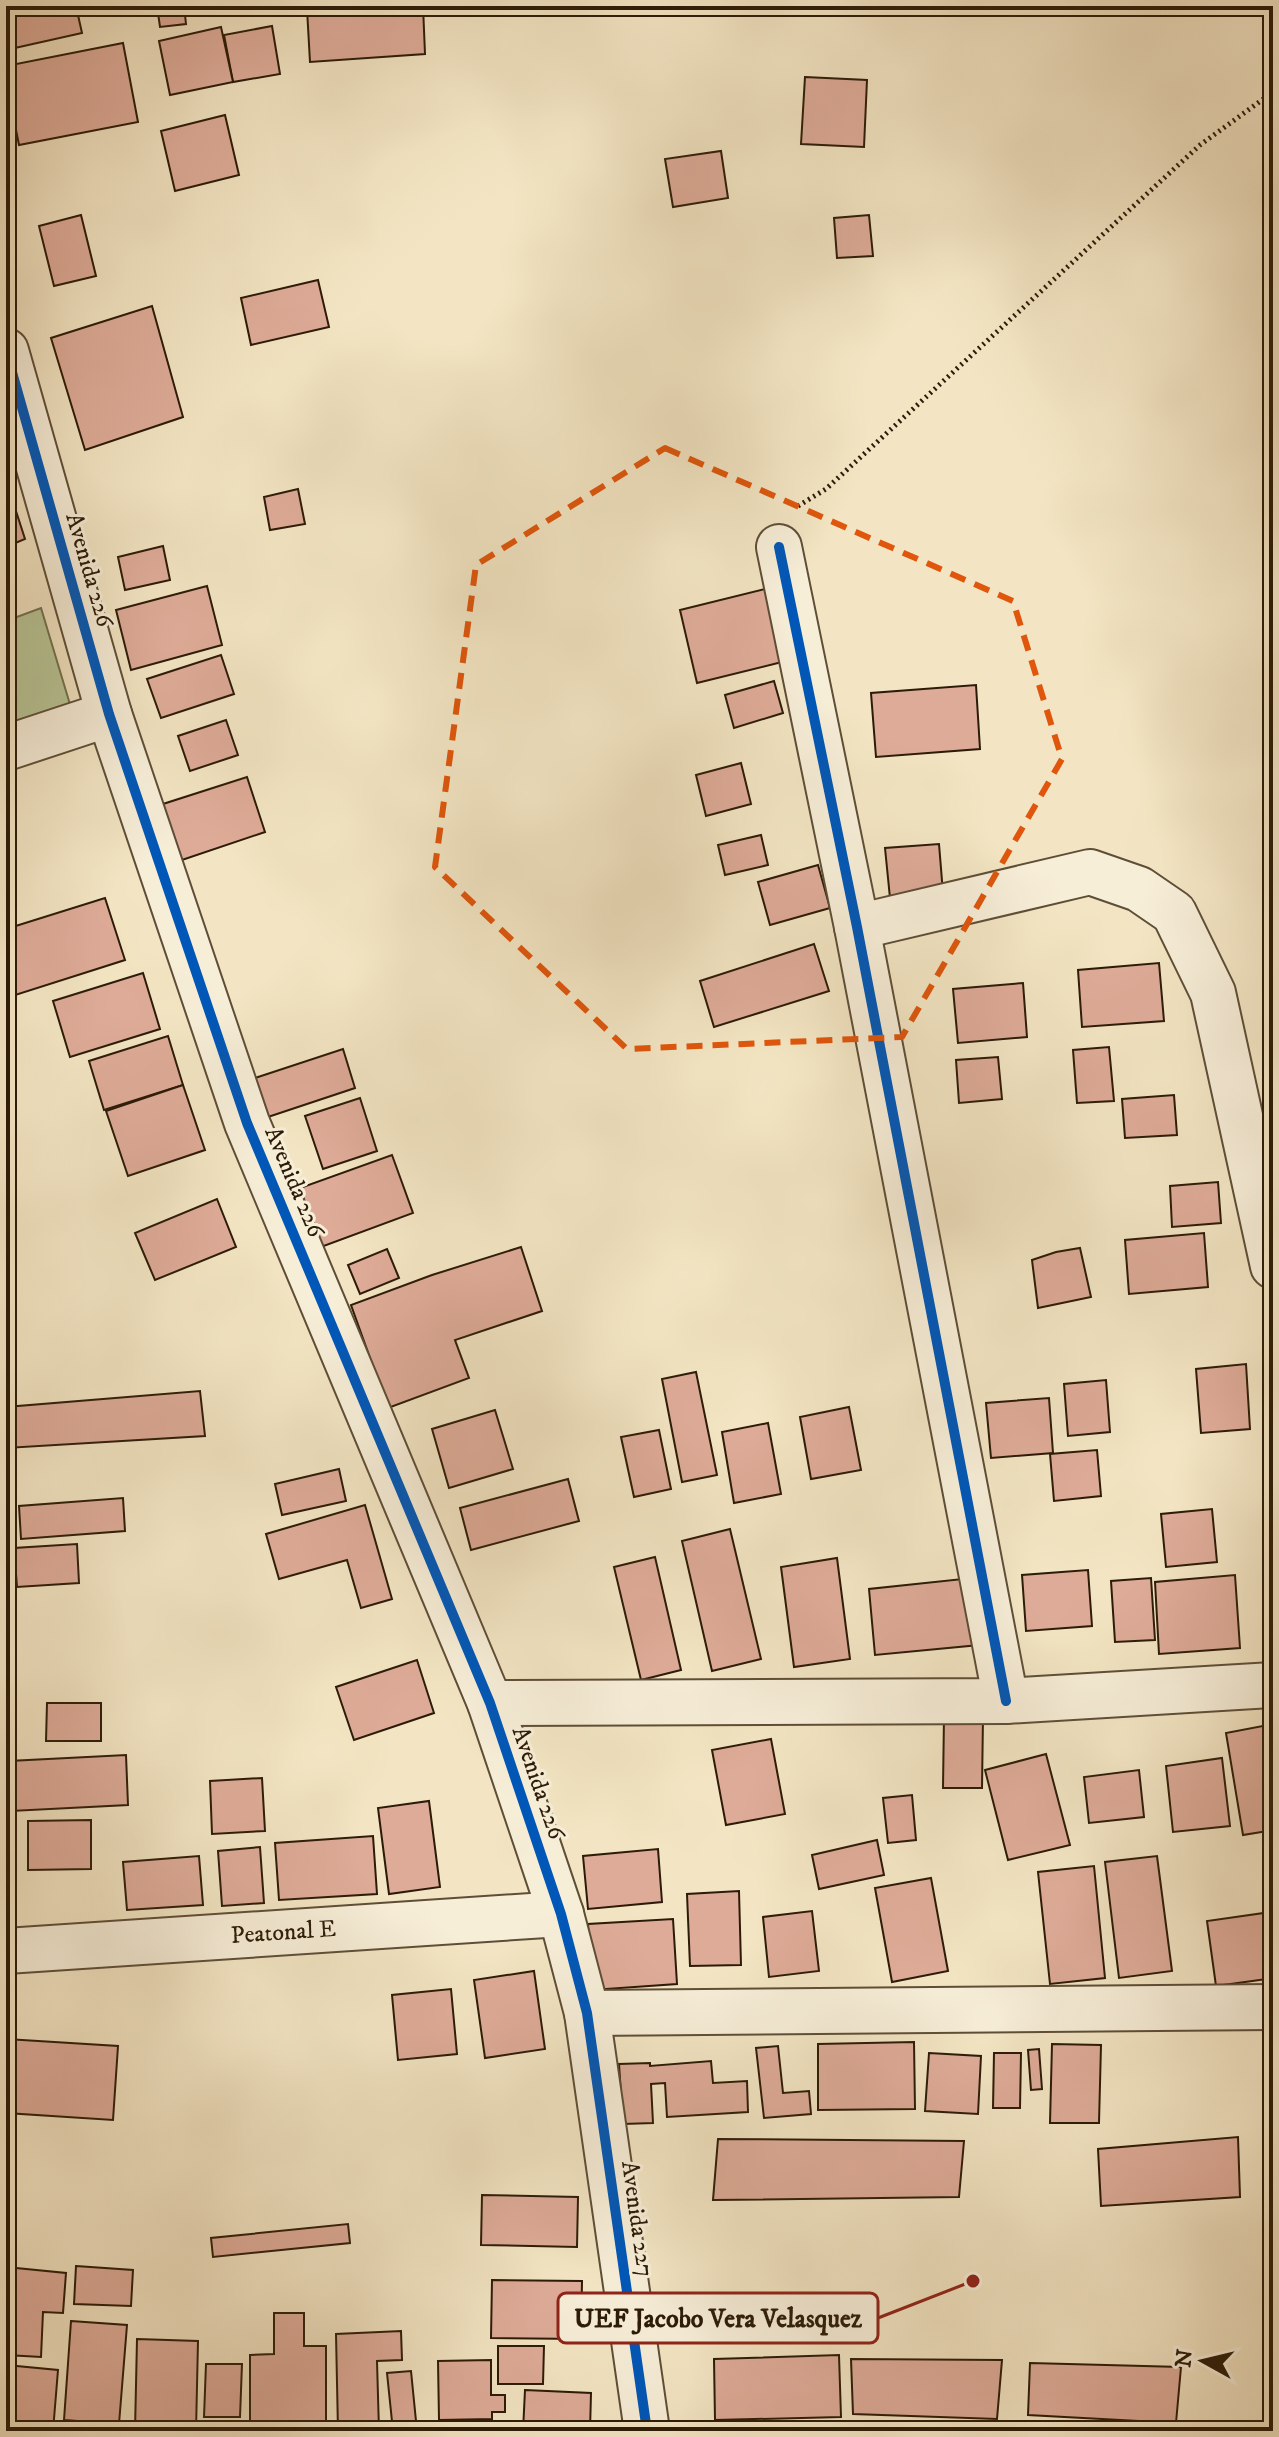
<svg xmlns="http://www.w3.org/2000/svg" width="1279" height="2437" font-family="'IM FELL DW Pica',serif">
  <style>
    .green { fill: #b8c596; stroke: #72704f; stroke-width: 2 }
    .building { fill: #deab98; stroke: #2c1b08; stroke-width: 2 }
    .lines { fill: none; stroke-linecap: round; stroke-linejoin: round }
    .minor-casing { stroke: #5e4e37; stroke-width: 48 }
    .path { stroke: #2c1b08; stroke-width: 5; stroke-dasharray: 2 4; stroke-linecap: butt }
    .minor { stroke: #f7eed8; stroke-width: 44 }
    .cycleway-casing { stroke: #f7eed8; stroke-width: 15 }
    .cycleway { stroke: #0057b8; stroke-width: 10 }
    .marked { fill: none; stroke: #df560c; stroke-width: 6; stroke-dasharray: 16 10; stroke-linejoin: round }
    .labels { text-anchor: middle; dominant-baseline: central; stroke-width: 6; stroke-linejoin: round; paint-order: stroke }
    .street-label { font-size: 24px; fill: #2c1b08; stroke: #f7eed8 }
    .leader { fill: none; stroke: #8f2418; stroke-width: 3 }
    .callout-dot { fill: #8f2418; stroke: #f7eed8; stroke-width: 3 }
    .callout { fill: #f7eed8; stroke: #8f2418; stroke-width: 3 }
    .callout-label { font-size: 26px; text-anchor: middle; font-weight: bold; fill: #2c1b08 }
  </style>
  <rect width="100%" height="100%" fill="#f3e5c3"/>
  <filter id="stains"><feTurbulence type="fractalNoise" baseFrequency=".0025" numOctaves="4"/><feColorMatrix values="0 0 0 0 .2 0 0 0 0 .09 0 0 0 0 .02 0 0 0 .5 -.17"/></filter>
  <radialGradient id="worn" r=".72"><stop offset=".6" stop-color="#630" stop-opacity="0"/><stop offset="1" stop-color="#630" stop-opacity=".3"/></radialGradient>
  <!-- green -->
  <polygon class="green" points="41,608 72,711 6,731 6,621"/>
  <!-- building -->
  <g class="building">
    <polygon points="6,6 76,6 82,33 6,50"/>
    <polygon points="157,6 184,6 186,24 160,27"/>
    <polygon points="357,6 423,6 425,54 310,62 307,9"/>
    <polygon points="272,26 280,74 233,82 224,35"/>
    <polygon points="221,27 233,82 170,95 159,41"/>
    <polygon points="123,43 138,122 19,145 6,80 6,66"/>
    <polygon points="805,77 867,80 864,147 801,144"/>
    <polygon points="225,115 239,175 175,191 161,131"/>
    <polygon points="721,151 728,198 673,207 665,159"/>
    <polygon points="81,215 96,276 54,286 39,226"/>
    <polygon points="869,215 873,256 837,258 834,218"/>
    <polygon points="318,280 329,327 251,345 241,298"/>
    <polygon points="152,306 183,417 85,450 51,338"/>
    <polygon points="298,489 305,524 270,530 264,497"/>
    <polygon points="15,508 25,539 6,547 6,511"/>
    <polygon points="163,546 170,580 125,590 118,557"/>
    <polygon points="207,586 222,645 131,670 116,610"/>
    <polygon points="765,589 782,662 697,683 680,610"/>
    <polygon points="221,655 234,694 161,718 147,679"/>
    <polygon points="774,681 783,713 734,728 725,695"/>
    <polygon points="976,685 980,749 876,757 871,693"/>
    <polygon points="226,720 238,755 190,771 178,736"/>
    <polygon points="741,763 751,804 706,816 696,775"/>
    <polygon points="247,777 265,832 182,860 163,804"/>
    <polygon points="761,835 768,865 725,875 718,845"/>
    <polygon points="939,844 943,893 890,898 885,848"/>
    <polygon points="818,865 830,908 770,925 758,882"/>
    <polygon points="105,898 125,960 6,998 6,929"/>
    <polygon points="814,944 829,991 714,1027 700,981"/>
    <polygon points="1159,963 1164,1021 1082,1027 1078,970"/>
    <polygon points="143,973 160,1029 70,1057 53,1001"/>
    <polygon points="1023,983 1027,1037 958,1043 953,989"/>
    <polygon points="168,1036 183,1085 104,1110 89,1061"/>
    <polygon points="1109,1047 1114,1101 1077,1103 1073,1050"/>
    <polygon points="343,1049 355,1088 268,1117 255,1078"/>
    <polygon points="998,1057 1002,1099 959,1103 956,1060"/>
    <polygon points="183,1085 205,1150 128,1176 106,1111"/>
    <polygon points="1174,1095 1177,1135 1125,1138 1122,1099"/>
    <polygon points="360,1098 377,1151 323,1169 305,1116"/>
    <polygon points="392,1155 413,1213 321,1247 300,1188"/>
    <polygon points="1218,1182 1221,1223 1172,1227 1170,1186"/>
    <polygon points="217,1199 236,1247 155,1280 135,1233"/>
    <polygon points="1204,1233 1208,1287 1129,1294 1125,1240"/>
    <polygon points="521,1247 542,1311 455,1340 469,1378 388,1408 351,1305 432,1275"/>
    <polygon points="1080,1248 1091,1297 1038,1308 1032,1260 1056,1252"/>
    <polygon points="387,1249 399,1278 360,1294 348,1265"/>
    <polygon points="1246,1364 1250,1429 1201,1433 1196,1369"/>
    <polygon points="696,1372 717,1475 682,1482 662,1379"/>
    <polygon points="1106,1380 1110,1432 1068,1436 1064,1384"/>
    <polygon points="200,1391 205,1436 6,1448 6,1407"/>
    <polygon points="1049,1398 1053,1453 991,1458 986,1403"/>
    <polygon points="849,1407 861,1470 811,1479 800,1417"/>
    <polygon points="495,1410 513,1469 449,1488 432,1429"/>
    <polygon points="768,1423 781,1494 734,1503 722,1432"/>
    <polygon points="659,1430 671,1489 634,1497 621,1437"/>
    <polygon points="1097,1450 1101,1496 1054,1501 1050,1454"/>
    <polygon points="339,1469 346,1501 282,1515 275,1484"/>
    <polygon points="568,1479 579,1521 471,1550 460,1508"/>
    <polygon points="123,1498 125,1531 21,1539 19,1506"/>
    <polygon points="365,1505 392,1599 361,1608 347,1560 279,1579 266,1534"/>
    <polygon points="1212,1509 1217,1562 1166,1567 1161,1514"/>
    <polygon points="730,1529 761,1659 712,1671 682,1541"/>
    <polygon points="77,1544 79,1583 17,1587 14,1548"/>
    <polygon points="655,1557 681,1670 641,1680 614,1567"/>
    <polygon points="837,1558 850,1659 794,1667 781,1567"/>
    <polygon points="1088,1570 1092,1626 1026,1631 1022,1575"/>
    <polygon points="1235,1575 1240,1648 1159,1654 1155,1582"/>
    <polygon points="972,1578 979,1645 875,1655 869,1589"/>
    <polygon points="1151,1578 1155,1640 1115,1642 1111,1581"/>
    <polygon points="417,1660 434,1713 354,1740 336,1687"/>
    <polygon points="47,1703 101,1703 101,1741 46,1741"/>
    <polygon points="944,1716 983,1717 982,1788 943,1788"/>
    <polygon points="1273,1724 1273,1830 1243,1835 1226,1733"/>
    <polygon points="771,1739 785,1814 726,1825 712,1750"/>
    <polygon points="1046,1754 1070,1845 1008,1860 985,1770"/>
    <polygon points="126,1755 128,1805 11,1811 9,1761"/>
    <polygon points="1222,1758 1230,1826 1173,1832 1166,1766"/>
    <polygon points="1139,1770 1144,1817 1089,1823 1084,1777"/>
    <polygon points="262,1778 265,1831 212,1834 210,1781"/>
    <polygon points="912,1795 916,1840 888,1843 883,1798"/>
    <polygon points="429,1801 440,1887 389,1894 378,1808"/>
    <polygon points="91,1820 91,1869 28,1870 28,1821"/>
    <polygon points="373,1836 377,1894 279,1900 275,1843"/>
    <polygon points="877,1840 884,1875 819,1889 812,1855"/>
    <polygon points="260,1847 264,1903 222,1906 218,1851"/>
    <polygon points="658,1849 662,1902 588,1909 583,1856"/>
    <polygon points="199,1856 203,1905 127,1910 123,1862"/>
    <polygon points="1157,1856 1172,1971 1119,1978 1105,1862"/>
    <polygon points="1094,1866 1105,1978 1050,1984 1038,1872"/>
    <polygon points="931,1878 948,1971 892,1982 875,1888"/>
    <polygon points="739,1891 741,1965 690,1966 687,1894"/>
    <polygon points="812,1911 819,1971 769,1977 763,1917"/>
    <polygon points="1264,1913 1273,1978 1216,1986 1207,1921"/>
    <polygon points="673,1919 677,1984 592,1990 588,1924"/>
    <polygon points="534,1971 545,2049 485,2058 474,1980"/>
    <polygon points="451,1989 457,2054 398,2060 392,1995"/>
    <polygon points="6,2039 118,2046 113,2120 6,2113"/>
    <polygon points="914,2042 915,2109 818,2110 818,2044"/>
    <polygon points="1052,2044 1101,2045 1099,2123 1050,2123"/>
    <polygon points="778,2046 783,2093 809,2091 811,2114 764,2118 756,2048"/>
    <polygon points="1039,2049 1042,2089 1031,2090 1028,2050"/>
    <polygon points="929,2053 981,2056 978,2114 925,2111"/>
    <polygon points="994,2053 1021,2053 1020,2108 993,2108"/>
    <polygon points="1273,2054 1273,2117 1269,2118 1263,2055"/>
    <polygon points="711,2061 713,2083 747,2081 748,2112 667,2117 665,2083 651,2084 653,2123 623,2124 619,2064 650,2063 650,2066"/>
    <polygon points="1238,2137 1240,2197 1101,2206 1098,2149"/>
    <polygon points="718,2139 964,2141 959,2197 713,2200"/>
    <polygon points="482,2195 578,2197 577,2247 481,2245"/>
    <polygon points="348,2224 350,2243 213,2257 211,2238"/>
    <polygon points="76,2266 133,2270 131,2306 74,2304"/>
    <polygon points="6,2267 66,2273 63,2313 43,2312 41,2357 6,2355"/>
    <polygon points="492,2280 582,2281 581,2339 491,2338"/>
    <polygon points="274,2313 304,2313 304,2346 326,2346 326,2431 250,2431 250,2355 274,2354"/>
    <polygon points="71,2321 127,2325 119,2424 64,2420"/>
    <polygon points="401,2331 402,2360 377,2361 379,2431 338,2431 336,2334"/>
    <polygon points="137,2339 198,2341 196,2431 135,2431"/>
    <polygon points="498,2346 544,2346 543,2384 498,2384"/>
    <polygon points="839,2355 841,2417 715,2420 714,2359"/>
    <polygon points="851,2359 1002,2360 997,2419 853,2414"/>
    <polygon points="491,2360 491,2395 505,2395 505,2412 492,2412 492,2419 439,2420 438,2361"/>
    <polygon points="1030,2363 1181,2367 1176,2423 1028,2415"/>
    <polygon points="206,2364 242,2364 240,2417 204,2417"/>
    <polygon points="6,2365 58,2370 53,2431 6,2431"/>
    <polygon points="411,2371 417,2431 393,2431 387,2373"/>
    <polygon points="525,2390 591,2393 590,2431 523,2431"/>
  </g>
  <g class="lines">
    <defs>
      <g id="minor">
        <polyline points="6,351 109,714 247,1123 490,1703 561,1914 587,2013 647,2431"/>
        <polyline points="779,547 857,927 1006,1701"/>
        <polyline points="6,748 109,714"/>
        <polyline points="857,927 1090,872 1139,889 1174,913 1213,993 1273,1266"/>
        <polyline points="490,1703 1006,1701 1273,1685"/>
        <path id="s1" d="M6,1951L561,1914"/>
        <polyline points="587,2013 1273,2007"/>
      </g>
    </defs>
    <!-- minor casing -->
    <use href="#minor" class="minor-casing"/>
    <!-- path -->
    <polyline class="path" points="798,506 826,489 1200,145 1273,92"/>
    <!-- minor -->
    <use href="#minor" class="minor"/>
    <defs>
      <g id="cycleway">
        <polyline points="6,351 109,714 247,1123 490,1703 561,1914 587,2013 647,2431"/>
        <polyline points="779,547 857,927 1006,1701"/>
      </g>
    </defs>
    <!-- cycleway casing -->
    <use href="#cycleway" class="cycleway-casing"/>
    <!-- cycleway -->
    <use href="#cycleway" class="cycleway"/>
  </g>
  <!-- marked area -->
  <path class="marked" d="M665,448L1013,601L1062,759L902,1037L627,1049L435,867L476,565Z"/>
  <g class="labels">
    <!-- street labels -->
    <g class="street-label">
      <text transform="translate(89 570) rotate(74)">Avenida 226</text>
      <text transform="translate(294 1182) rotate(67)">Avenida 226</text>
      <text transform="translate(538 1783) rotate(71)">Avenida 226</text>
      <text stroke="none"><textPath href="#s1" startOffset="278">Peatonal E</textPath></text>
      <text transform="translate(637 2219) rotate(82)">Avenida 227</text>
    </g>
  </g>
  <!-- callouts -->
  <path class="leader" d="M973 2281L878 2318"/>
  <circle class="callout-dot" cx="973" cy="2281" r="8"/>
  <rect class="callout" x="558" y="2293" width="320" height="50" rx="8"/>
  <g class="callout-label">
    <text x="718" y="2327">UEF Jacobo Vera Velasquez</text>
  </g>
  <!-- margin -->
  <rect width="1279" height="2437" fill="none" stroke="#f3e5c3" stroke-width="32"/>
  <rect x="8" y="8" width="1263" height="2421" fill="none" stroke="#2c1b08" stroke-width="4"/>
  <rect x="16" y="16" width="1247" height="2405" fill="none" stroke="#2c1b08" stroke-width="2"/>
  <!-- north arrow -->
  <g transform="translate(1203 2361) rotate(278)" stroke="#f7eed8" stroke-width="6" paint-order="stroke">
  <path d="M0-6L14 30L0 20L-14 30Z" fill="#2c1b08"/>
  <text y="-12" font-size="22" font-weight="bold" text-anchor="middle" fill="#2c1b08">N</text>
  </g>
  <rect width="100%" height="100%" filter="url(#stains)"/>
  <rect width="100%" height="100%" fill="url(#worn)"/>
</svg>
